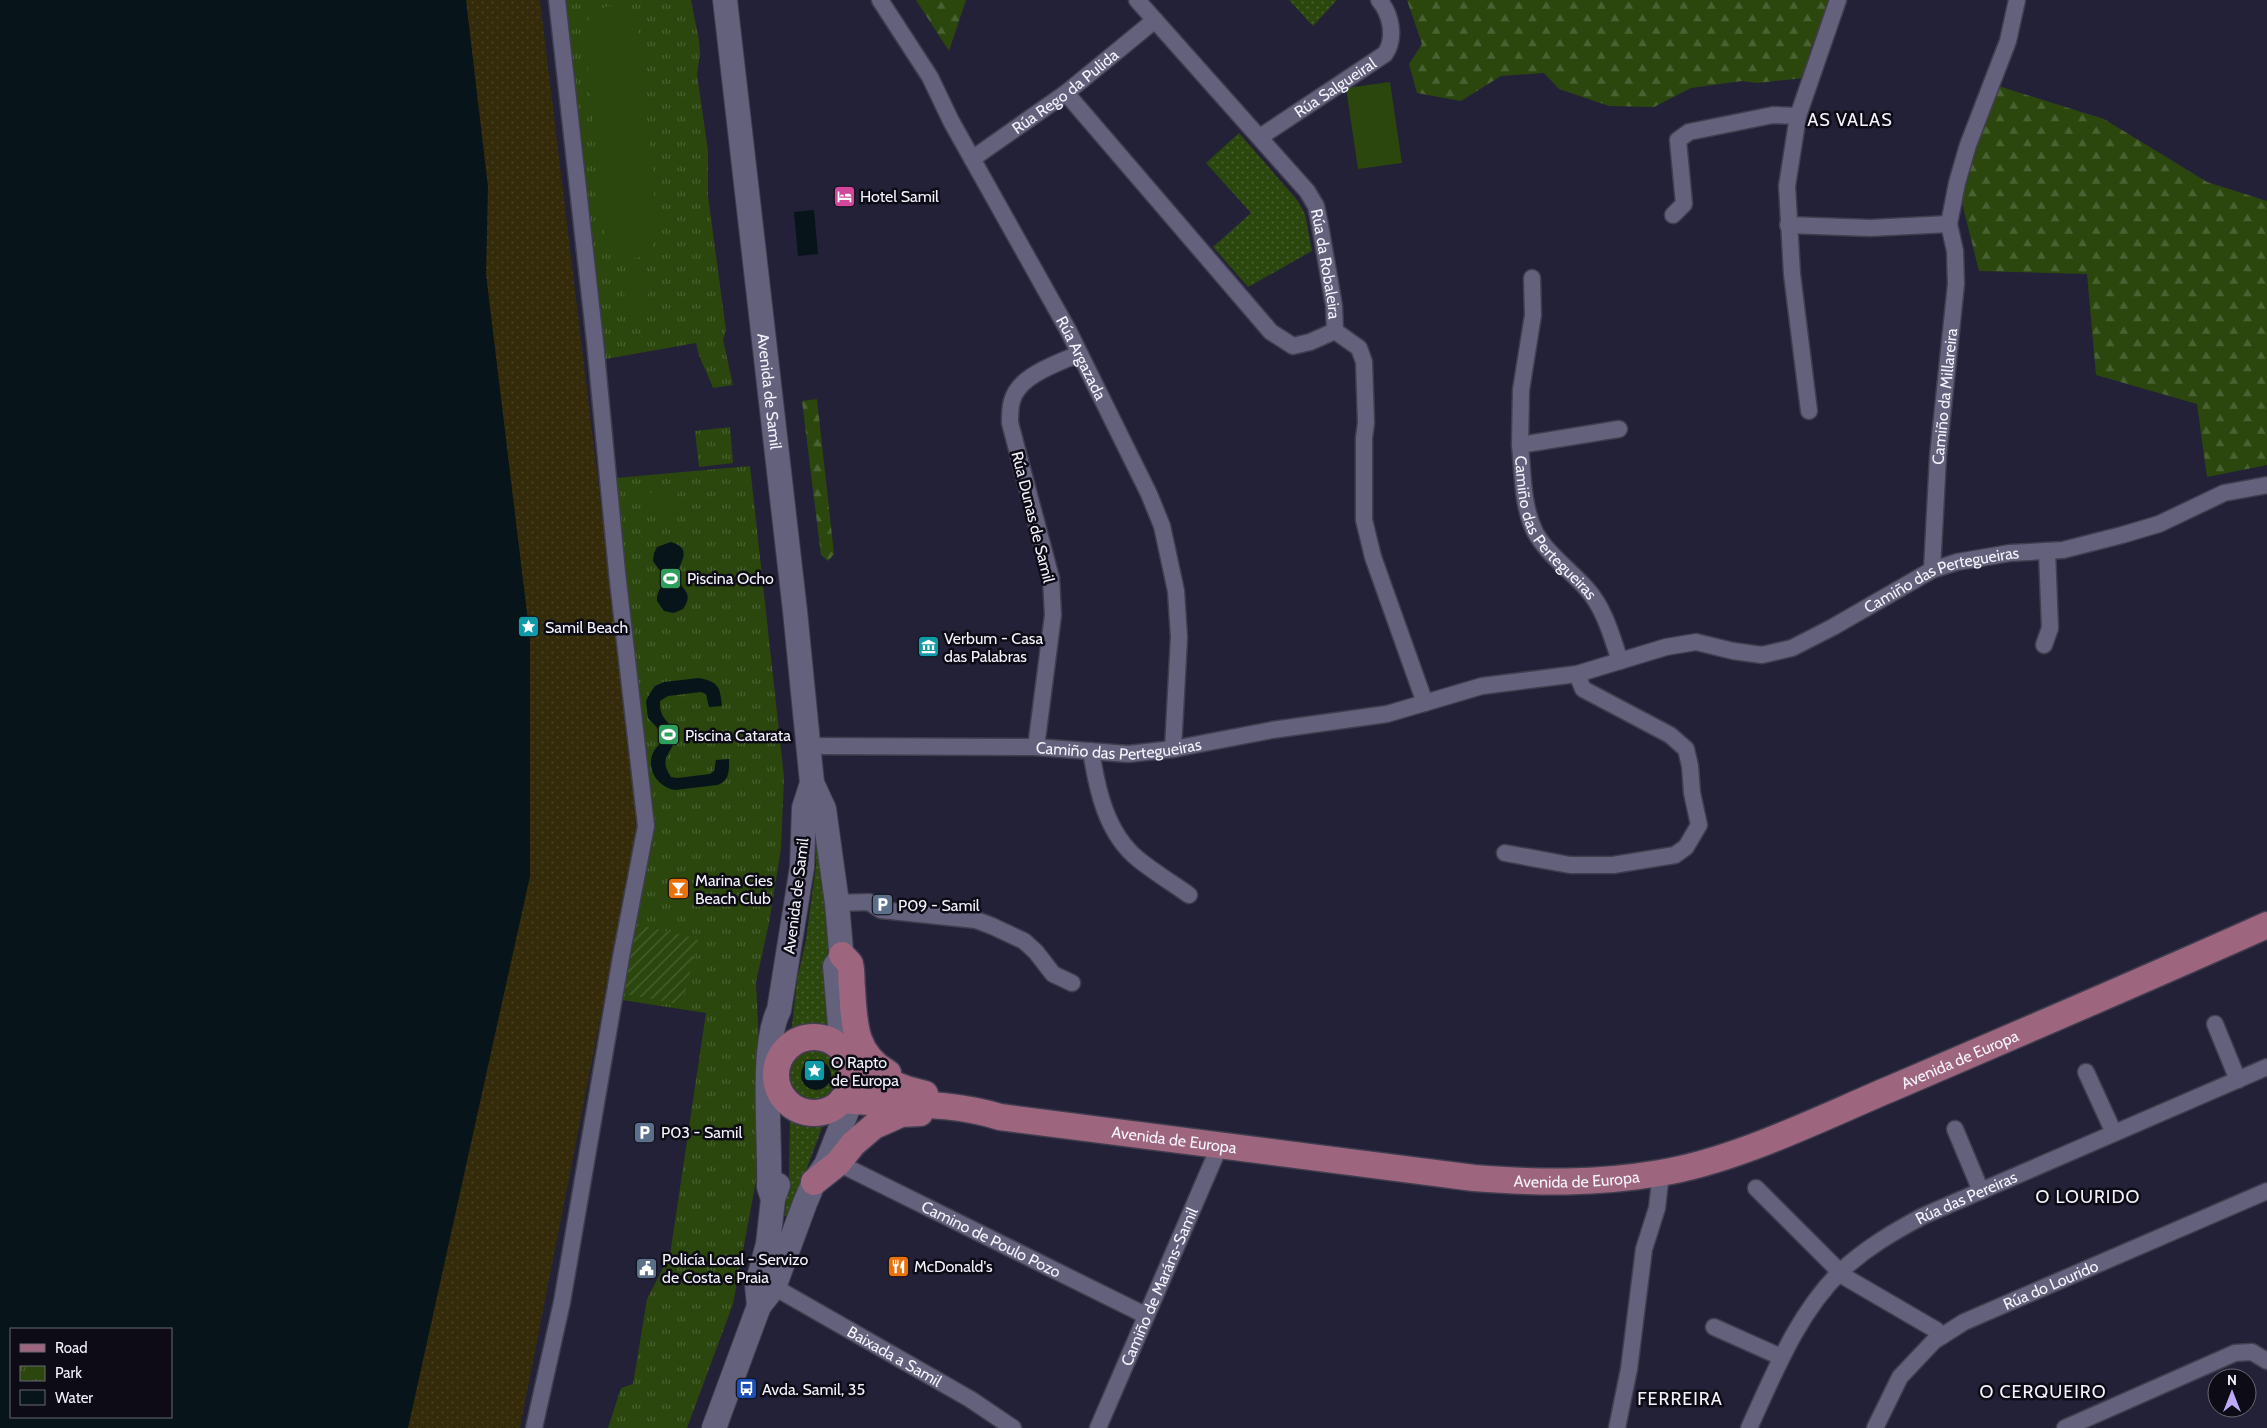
<svg xmlns="http://www.w3.org/2000/svg" width="2267" height="1428" font-family="Cabin,sans-serif">
  <style>
    .grass { fill: url(#grass-dots) }
    .forest { fill: url(#forest-firs) }
    .sand { fill: url(#sand-dots) }
    .park { fill: url(#park-tufts) }
    .garden { fill: url(#garden-furrows) }
    .pitch { fill: #2b470e }
    .water { fill: #07151b; fill-rule: evenodd }
    .lines { fill: none; stroke-linecap: round; stroke-linejoin: round }
    .street-casing { stroke: #403d4f; stroke-width: 19 }
    .secondary-casing { stroke: #403d4f; stroke-width: 26 }
    .primary-casing { stroke: #403d4f; stroke-width: 29 }
    .street { stroke: #63617b; stroke-width: 16 }
    .secondary { stroke: #63617b; stroke-width: 24 }
    .primary { stroke: #9e657f; stroke-width: 26 }
    .labels { text-anchor: middle; dominant-baseline: central; stroke-width: 5; stroke-linejoin: round; paint-order: stroke }
    .street-label { font-size: 16px; fill: #f4f3fc; stroke: #0d0c16 }
    .poi-label { font-size: 16px; fill: #f4f3fc; stroke: #0d0c16; text-anchor: start }
    .neighbourhood-label { font-size: 18px; letter-spacing: 1px; fill: #f4f3fc; stroke: #0d0c16 }
  </style>
  <defs>
    <pattern id="grass-dots" width="8" height="8" patternUnits="userSpaceOnUse" patternTransform="scale(1.25)"><rect width="8" height="8" fill="#2b470e"/><path d="M2 2h.1M6 6h.1" fill="none" stroke="#4a6232" stroke-width="1.8" stroke-linecap="round"/></pattern>
    <pattern id="forest-firs" width="22" height="20" patternUnits="userSpaceOnUse" patternTransform="scale(1.25)"><rect width="22" height="20" fill="#2b470e"/><path d="M5 1l3.5 6h-7zM16 11l3.5 6h-7z" fill="#4a6232"/></pattern>
    <pattern id="sand-dots" width="8" height="8" patternUnits="userSpaceOnUse" patternTransform="scale(1.25)"><rect width="8" height="8" fill="#332b0a"/><path d="M2 2h.1M6 6h.1" fill="none" stroke="#474022" stroke-width="1.8" stroke-linecap="round"/></pattern>
    <pattern id="park-tufts" width="24" height="20" patternUnits="userSpaceOnUse" patternTransform="scale(1.25)"><rect width="24" height="20" fill="#2b470e"/><path d="M3 7l-1-3M5 7V3M7 7l1-3M15 17l-1-3M17 17v-4M19 17l1-3" fill="none" stroke="#4a6232"/></pattern>
    <pattern id="garden-furrows" width="10" height="10" patternUnits="userSpaceOnUse" patternTransform="scale(1.25)"><rect width="10" height="10" fill="#2b470e"/><path d="M-1 1l2-2M0 10L10 0M9 11l2-2" fill="none" stroke="#4a6232"/></pattern>
  </defs>
  <rect width="100%" height="100%" fill="#232137"/>
  <!-- grass -->
  <g class="grass">
    <polygon points="1289,0 1337,0 1313,26"/>
    <polygon points="1239,133 1298,201 1305,214 1312,251 1248,287 1213,247 1251,213 1206,163"/>
    <polygon points="813,793 822,864 836,1033 816,1027 791,1035 797,980 806,940 816,865"/>
    <circle cx="816" cy="1074" r="26"/>
    <polygon points="790,1113 807,1120 825,1120 789,1216 784,1216 789,1178"/>
  </g>
  <!-- forest -->
  <g class="forest">
    <polygon points="916,0 966,0 949,51"/>
    <polygon points="1407,0 1832,0 1811,48 1804,78 1757,83 1742,81 1691,88 1654,107 1609,106 1559,89 1544,73 1501,76 1461,101 1417,93 1409,64 1422,44"/>
    <polygon points="1992,84 2104,119 2207,182 2267,201 2267,465 2207,477 2197,404 2096,375 2087,274 1979,271 1957,183"/>
    <polygon points="817,399 834,554 828,561 821,555 802,401"/>
  </g>
  <!-- sand -->
  <polygon class="sand" points="357,0 540,0 639,821 520,1428 302,1428"/>
  <!-- park -->
  <g class="park">
    <path d="M566,0H691L699,41L700,53L697,74L708,151V196L726,330L723,340L733,385L713,388C707,371 699,360 696,343L606,359Z"/>
    <polygon points="730,427 733,463 699,467 695,431"/>
    <polygon points="750,466 784,777 781,848 769,923 756,982 760,1067 756,1102 756,1181 733,1304 687,1428 608,1428 621,1388 633,1384 647,1299 670,1255 706,1013 622,1000 654,830 616,478"/>
  </g>
  <!-- garden -->
  <polygon class="garden" points="633,923 698,939 682,1005 621,993"/>
  <!-- pitch -->
  <g class="pitch">
    <path d="M609,6C624,9 630,12 638,26L658,234C648,265 619,267 605,237L584,31C588,16 594,11 609,6Z"/>
    <polygon points="1390,82 1402,163 1358,169 1346,88"/>
    <polygon points="646,274 650,315 626,317 623,277"/>
    <polygon points="677,489 680,512 649,515 646,493"/>
  </g>
  <!-- water -->
  <g class="water">
    <path d="M0,0H466L488,187L486,274L530,638V876L408,1428H0ZM171,1329V1417H11V1329Z"/>
    <polygon points="814,210 818,254 798,256 794,212"/>
    <path d="M671,542C696,550 676,564 678,577C681,591 695,592 683,609L674,613L664,611L657,601C656,591 664,586 664,576L653,561L654,553L657,547Z"/>
    <path d="M699,678C719,682 720,687 722,706L709,707L706,694L701,692L668,696L660,701C659,721 672,721 676,737C671,755 658,758 671,777L677,778L710,774L714,771L716,760L729,759C729,770 730,781 717,785L675,790C658,787 646,770 653,753C655,748 660,744 663,740V734L648,718L646,701L650,693L655,686L664,682Z"/>
    <circle cx="816" cy="1075" r="15"/>
  </g>
  <g class="lines">
    <defs>
      <g id="street">
        <path id="s1" d="M880,0L930,77L951,121L1068,330L1149,494L1162,526L1176,591L1179,637L1173,749"/>
        <path id="s2" d="M1137,0L1307,191L1316,206L1320,225L1334,306L1335,331"/>
        <polyline points="1066,93 1271,332 1293,346 1310,342 1335,331"/>
        <path id="s3" d="M1260,137L1385,54C1396,38 1391,14 1379,0"/>
        <path id="s4" d="M972,159L1066,93L1155,20"/>
        <polyline points="1673,215 1684,204 1678,140 1689,132 1773,115 1798,116"/>
        <polyline points="1788,225 1870,228 1949,224"/>
        <polyline points="1335,331 1359,348 1364,362 1366,423 1364,438 1364,520 1373,557 1425,703"/>
        <polyline points="1809,411 1792,274 1787,186 1798,116 1838,0"/>
        <path id="s5" d="M1619,429L1520,445C1523,473 1522,506 1535,532C1547,554 1570,570 1586,588C1604,607 1612,637 1620,661"/>
        <polyline points="1520,445 1521,390 1533,315 1532,278"/>
        <path id="s6" d="M1932,570L1938,456L1956,284L1955,251L1949,224L1957,183L1968,145L2008,41L2017,0"/>
        <polyline points="2044,645 2050,628 2047,551"/>
        <path id="s7" d="M808,746L1036,747L1128,754L1173,749L1272,730L1387,714L1482,686L1577,674L1666,647L1696,642L1733,651L1762,655L1792,648L1833,627L1932,570L1957,562L2010,553L2063,550L2122,535L2159,524L2224,493L2267,485"/>
        <path d="M1036,747L1053,615L1051,578L1010,423C1010,411 1010,399 1018,389C1029,373 1062,361 1079,354"/>
        <path d="M1091,751C1097,789 1106,833 1138,859C1154,872 1172,883 1189,895"/>
        <polyline points="1505,853 1570,865 1613,865 1675,855 1686,847 1699,825 1692,793 1690,766 1686,749 1670,735 1583,689 1577,674"/>
        <polyline points="837,903 869,902 881,910 976,920 992,926 1024,941 1036,952 1053,974 1072,983"/>
        <polyline points="2215,1024 2238,1080"/>
        <polyline points="2086,1072 2114,1133"/>
        <polyline points="1955,1129 1981,1191"/>
        <path id="s8" d="M838,1163L1145,1315"/>
        <polyline points="1756,1188 1845,1277 1936,1330 1942,1336"/>
        <path id="s9" d="M774,1287L970,1399L1013,1428"/>
        <polyline points="1714,1327 1781,1357"/>
        <polyline points="534,1428 562,1302 621,957 646,826 617,572 595,342 557,0"/>
        <path id="s10" d="M1098,1428L1220,1145"/>
        <polyline points="1617,1428 1629,1369 1644,1249 1657,1208 1661,1173"/>
        <path id="s11" d="M1749,1428C1774,1374 1797,1314 1841,1271C1866,1248 1893,1232 1923,1216L2267,1067"/>
        <path id="s12" d="M1875,1428L1900,1377L1934,1341L1964,1322L2267,1191"/>
        <polyline points="2065,1428 2235,1353 2252,1352 2267,1361"/>
      </g>
      <g id="secondary">
        <path id="s13" d="M725,0L795,611L812,783L804,808L802,867L779,1010C760,1047 771,1141 769,1187L773,1199"/>
        <polyline points="812,783 824,809 837,903 843,973"/>
        <polyline points="840,959 835,966 842,1049"/>
        <polyline points="759,1306 757,1285 768,1244 773,1199 778,1185"/>
        <polyline points="714,1428 759,1306 774,1287 805,1203 814,1182 826,1165 851,1101 858,1073 854,1050"/>
      </g>
      <g id="primary">
        <path d="M842,955C844,958 848,961 850,964C852,970 851,981 852,988C854,1023 854,1054 888,1073"/>
        <circle cx="814" cy="1075" r="38"/>
        <path d="M850,1062C874,1077 898,1088 925,1094"/>
        <path id="s14" d="M842,1100C896,1105 949,1101 1000,1117L1474,1178C1539,1183 1595,1184 1660,1173C1735,1161 1819,1119 1890,1089C2016,1035 2142,981 2267,925"/>
        <polyline points="814,1182 838,1163 853,1144 874,1126 901,1114 920,1113"/>
      </g>
    </defs>
    <!-- street casing -->
    <use href="#street" class="street-casing"/>
    <!-- secondary casing -->
    <use href="#secondary" class="secondary-casing"/>
    <!-- primary casing -->
    <use href="#primary" class="primary-casing"/>
    <!-- street -->
    <use href="#street" class="street"/>
    <!-- secondary -->
    <use href="#secondary" class="secondary"/>
    <!-- primary -->
    <use href="#primary" class="primary"/>
  </g>
  <!-- icons -->
  <defs>
    <symbol id="hotel-square" viewBox="-11 -11 22 22"><rect x="-9" y="-9" width="18" height="18" rx="4" fill="#d1479c" stroke="#0d0c16"/><path d="M-6-4.5h1.5V1H6V5H4.5V3h-9V5H-6ZM-4 0a1.8 1.8 0 1 1 3.6 0ZM.5 0V-2.5h3Q6-2.5 6 0Z" fill="#fff"/></symbol>
    <symbol id="stadium-square" viewBox="-11 -11 22 22"><rect x="-9" y="-9" width="18" height="18" rx="4" fill="#2e9e5b" stroke="#0d0c16"/><path d="M0-5a6.5 5 0 1 0 0 10a6.5 5 0 1 0 0-10ZM-3.5-1.8h7v3.6h-7Z" fill="#fff"/></symbol>
    <symbol id="sight-square" viewBox="-11 -11 22 22"><rect x="-9" y="-9" width="18" height="18" rx="4" fill="#0f9aa8" stroke="#0d0c16"/><path d="M0-6L1.8-2.2L6-1.7L2.9 1.2L3.7 5.4L0 3.3L-3.7 5.4L-2.9 1.2L-6-1.7L-1.8-2.2Z" fill="#fff"/></symbol>
    <symbol id="museum-square" viewBox="-11 -11 22 22"><rect x="-9" y="-9" width="18" height="18" rx="4" fill="#0f9aa8" stroke="#0d0c16"/><path d="M0-6L6-3V-2H-6V-3ZM-5-1h2V3h-2ZM-1-1h2V3h-2ZM3-1h2V3H3ZM-6 4H6V6H-6Z" fill="#fff"/></symbol>
    <symbol id="bar-square" viewBox="-11 -11 22 22"><rect x="-9" y="-9" width="18" height="18" rx="4" fill="#e8710a" stroke="#0d0c16"/><path d="M-6-5H6L.8 .8V4.5H3.5V6h-7V4.5H-.8V.8Z" fill="#fff"/></symbol>
    <symbol id="parking-square" viewBox="-11 -11 22 22"><rect x="-9" y="-9" width="18" height="18" rx="4" fill="#5c6f8a" stroke="#0d0c16"/><path d="M-3.5-5.5H1a3.5 3.5 0 0 1 0 7H-1V5.5H-3.5ZM-1-3.4V-.6H.8a1.4 1.4 0 0 0 0-2.8Z" fill="#fff"/></symbol>
    <symbol id="restaurant-square" viewBox="-11 -11 22 22"><rect x="-9" y="-9" width="18" height="18" rx="4" fill="#e8710a" stroke="#0d0c16"/><path d="M-5-6h1v4h1v-4h1v4h1v-4h1v5L-1.5 .5V6h-2V.5L-5-1ZM5-6V6H3V1.5H1.5Q1.5-4 5-6Z" fill="#fff"/></symbol>
    <symbol id="civic-square" viewBox="-11 -11 22 22"><rect x="-9" y="-9" width="18" height="18" rx="4" fill="#5c6f8a" stroke="#0d0c16"/><path d="M-.6-6.5H3V-4.5H.6V-3L4-1V1h2V6H-6V1h2V-1L-.6-3ZM-1.2 2.5V6h2.4V2.5Z" fill="#fff"/></symbol>
    <symbol id="bus-square" viewBox="-11 -11 22 22"><rect x="-9" y="-9" width="18" height="18" rx="4" fill="#1a4fb4" stroke="#0d0c16"/><path d="M-5-6H5V4H4V6H2V4H-2V6H-4V4H-5ZM-3.5-4V0h7V-4ZM-3.5 1.2v1.5H-2V1.2ZM2 1.2v1.5H3.5V1.2Z" fill="#fff"/></symbol>
  </defs>
  <g fill-rule="evenodd">
    <use href="#hotel-square" x="832" y="184" width="25" height="25"/>
    <use href="#stadium-square" x="658" y="566" width="25" height="25"/>
    <use href="#sight-square" x="516" y="614" width="25" height="25"/>
    <use href="#museum-square" x="916" y="634" width="25" height="25"/>
    <use href="#stadium-square" x="656" y="722" width="25" height="25"/>
    <use href="#bar-square" x="666" y="876" width="25" height="25"/>
    <use href="#parking-square" x="870" y="892" width="25" height="25"/>
    <use href="#sight-square" x="802" y="1058" width="25" height="25"/>
    <use href="#parking-square" x="632" y="1120" width="25" height="25"/>
    <use href="#restaurant-square" x="886" y="1254" width="25" height="25"/>
    <use href="#civic-square" x="634" y="1256" width="25" height="25"/>
    <use href="#bus-square" x="734" y="1376" width="25" height="25"/>
  </g>
  <g class="labels">
    <!-- street labels -->
    <g class="street-label">
      <text stroke="none"><textPath href="#s3" startOffset="90">Rúa Salgueiral</textPath></text>
      <text stroke="none"><textPath href="#s4" startOffset="115">Rúa Rego da Pulida</textPath></text>
      <text stroke="none"><textPath href="#s2" startOffset="332">Rúa da Robaleira</textPath></text>
      <text stroke="none"><textPath href="#s1" startOffset="411">Rúa Argazada</textPath></text>
      <text stroke="none"><textPath href="#s13" startOffset="394">Avenida de Samil</textPath></text>
      <text stroke="none"><textPath href="#s6" startOffset="174">Camiño da Millareira</textPath></text>
      <text transform="translate(1033 517) rotate(76)">Rúa Dunas de Samil</text>
      <text stroke="none"><textPath href="#s5" startOffset="194">Camiño das Pertegueiras</textPath></text>
      <text stroke="none"><textPath href="#s7" startOffset="1165">Camiño das Pertegueiras</textPath></text>
      <text stroke="none"><textPath href="#s7" startOffset="311">Camiño das Pertegueiras</textPath></text>
      <text transform="translate(796 896) rotate(-83)">Avenida de Samil</text>
      <text stroke="none"><textPath href="#s14" startOffset="1145">Avenida de Europa</textPath></text>
      <text stroke="none"><textPath href="#s14" startOffset="335">Avenida de Europa</textPath></text>
      <text stroke="none"><textPath href="#s14" startOffset="740">Avenida de Europa</textPath></text>
      <text stroke="none"><textPath href="#s11" startOffset="329">Rúa das Pereiras</textPath></text>
      <text stroke="none"><textPath href="#s8" startOffset="171">Camino de Poulo Pozo</textPath></text>
      <text stroke="none"><textPath href="#s12" startOffset="236">Rúa do Lourido</textPath></text>
      <text stroke="none"><textPath href="#s10" startOffset="154">Camiño de Maráns-Samil</textPath></text>
      <text stroke="none"><textPath href="#s9" startOffset="139">Baixada a Samil</textPath></text>
    </g>
    <!-- poi labels -->
    <g class="poi-label">
      <text x="860" y="196">Hotel Samil</text>
      <text x="687" y="578">Piscina Ocho</text>
      <text x="545" y="627">Samil Beach</text>
      <text x="944" y="638">Verbum - Casa<tspan x="944" dy="18">das Palabras</tspan></text>
      <text x="685" y="735">Piscina Catarata</text>
      <text x="695" y="880">Marina Cies<tspan x="695" dy="18">Beach Club</tspan></text>
      <text x="898" y="905">P09 - Samil</text>
      <text x="831" y="1062">O Rapto<tspan x="831" dy="18">de Europa</tspan></text>
      <text x="661" y="1132">P03 - Samil</text>
      <text x="662" y="1259">Policía Local - Servizo<tspan x="662" dy="18">de Costa e Praia</tspan></text>
      <text x="914" y="1266">McDonald's</text>
      <text x="762" y="1389">Avda. Samil, 35</text>
    </g>
    <!-- neighbourhood labels -->
    <g class="neighbourhood-label">
      <text x="1850" y="120">AS VALAS</text>
      <text x="2088" y="1197">O LOURIDO</text>
      <text x="2043" y="1392">O CERQUEIRO</text>
      <text x="1680" y="1399">FERREIRA</text>
    </g>
  </g>
  <!-- legend -->
  <rect x="10" y="1328" width="162" height="90" fill="#0d0c16" stroke="#696872"/>
  <rect x="20" y="1344" width="25" height="8" fill="#9e657f" stroke="#696872"/>
  <text x="55" y="1353" font-size="15" fill="#f4f3fc">Road</text>
  <rect x="20" y="1366" width="25" height="15" fill="url(#park-tufts)" stroke="#696872"/>
  <text x="55" y="1378" font-size="15" fill="#f4f3fc">Park</text>
  <rect x="20" y="1390" width="25" height="15" fill="#07151b" stroke="#696872"/>
  <text x="55" y="1403" font-size="15" fill="#f4f3fc">Water</text>
  <!-- north arrow -->
  <g transform="translate(2232 1393)"><circle r="24" fill="#0d0c16" stroke="#696872"/>
  <path d="M0-4L9 19L0 12L-9 19Z" fill="#bda9f5"/>
  <text y="-8" font-size="14" font-weight="bold" text-anchor="middle" fill="#f4f3fc">N</text>
  </g>
</svg>
